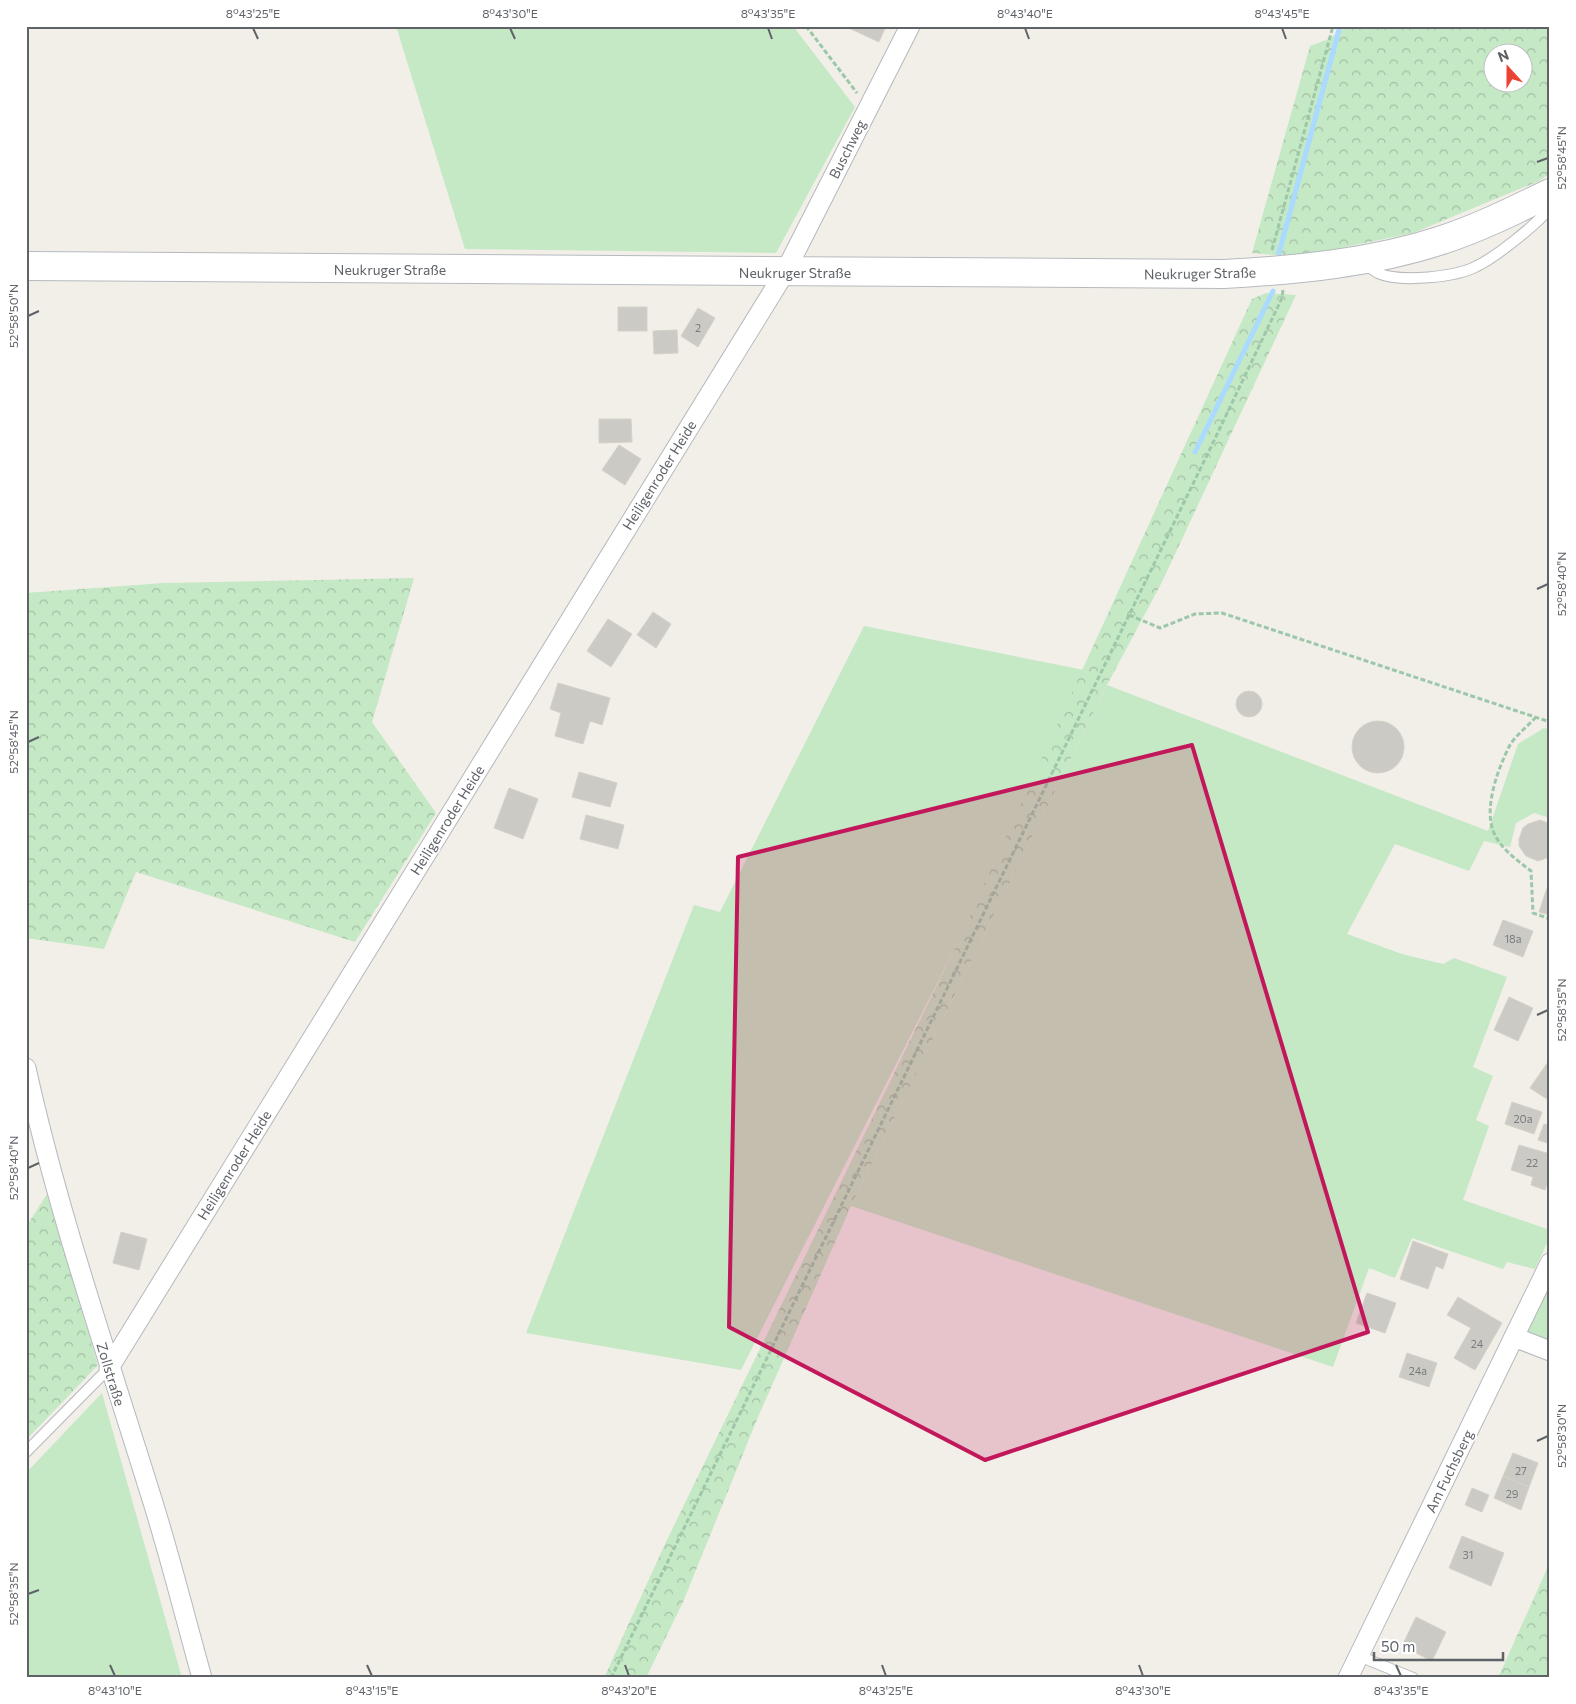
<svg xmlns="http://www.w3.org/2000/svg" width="1576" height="1704" font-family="Commissioner,sans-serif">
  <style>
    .grass { fill: #c5e8c5 }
    .forest { fill: url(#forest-crowns); fill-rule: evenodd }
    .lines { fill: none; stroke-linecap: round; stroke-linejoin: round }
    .stream { stroke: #aadaff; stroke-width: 5 }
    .building { fill: #cccac5; stroke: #d6d1c6 }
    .lane-casing { stroke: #b5b8bc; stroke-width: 12 }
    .street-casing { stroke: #b5b8bc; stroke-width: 21 }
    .secondary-casing { stroke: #b6babf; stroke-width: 30 }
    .path { stroke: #9cc7a9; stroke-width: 3; stroke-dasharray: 5 2.5; stroke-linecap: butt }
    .lane { stroke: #fff; stroke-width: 10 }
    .street { stroke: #fff; stroke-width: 19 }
    .secondary { stroke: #fff; stroke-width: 28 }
    .marked { fill: #c2185b; fill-opacity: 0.2; stroke: #c2185b; stroke-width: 4; stroke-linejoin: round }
    .ticks { fill: none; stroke: #5f6368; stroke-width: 2 }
    .labels { text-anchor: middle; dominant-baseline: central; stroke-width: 4; stroke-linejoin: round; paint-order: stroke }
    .number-label { font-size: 11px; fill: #7a7d7f }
    .street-label { font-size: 14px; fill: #5f6368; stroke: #fff }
    .neatline { fill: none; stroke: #5f6368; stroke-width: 2 }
    .ticks-label { font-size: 12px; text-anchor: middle; fill: #5f6368 }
  </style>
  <defs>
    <pattern id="forest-crowns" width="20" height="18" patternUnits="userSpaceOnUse" patternTransform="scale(1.25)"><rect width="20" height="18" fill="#c5e8c5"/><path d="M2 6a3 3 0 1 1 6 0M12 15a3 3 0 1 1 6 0" fill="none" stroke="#a3c0a4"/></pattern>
  </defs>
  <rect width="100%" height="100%" fill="#f1efe8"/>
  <!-- grass -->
  <g class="grass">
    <polygon points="396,26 793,26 855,107 776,253 465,249"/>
    <polygon points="864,626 1084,670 955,948 741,1370 526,1333 694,905 720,912"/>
    <polygon points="1107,685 1488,831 1518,744 1544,728 1550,730 1550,818 1534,813 1516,823 1510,847 1484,841 1469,871 1395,844 1347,934 1402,954 1443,964 1454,958 1507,977 1473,1067 1493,1076 1476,1120 1489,1126 1463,1200 1550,1230 1550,1236 1535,1269 1507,1262 1503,1269 1412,1238 1395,1278 1369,1268 1333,1367 851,1206"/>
    <polygon points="1550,1284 1550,1344 1526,1335"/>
    <polygon points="102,1393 182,1678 26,1678 26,1473"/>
  </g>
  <!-- forest -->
  <g class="forest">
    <path d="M1348,26H1550V173L1539,181L1413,233L1297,257L1252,253L1310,46L1329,39ZM1494,52H1524V82H1494Z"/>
    <polygon points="1266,293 1296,295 1162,582 1107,685 851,1206 758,1417 683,1602 646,1678 604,1678 665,1544 955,948 1252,299"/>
    <polygon points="414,578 372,722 436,813 355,942 136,872 104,949 26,938 26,593 164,583"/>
    <polygon points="47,1194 98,1365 26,1440 26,1227"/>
    <polygon points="1550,1562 1550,1678 1498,1678"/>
  </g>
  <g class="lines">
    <!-- stream -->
    <g class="stream">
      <polyline points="1279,253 1340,26"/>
      <polyline points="1195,452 1273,291"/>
    </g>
  </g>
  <!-- building -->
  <g class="building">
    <polygon points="852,26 886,26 879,42 851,29"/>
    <rect x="618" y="307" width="29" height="24"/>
    <polygon points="698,308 715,318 698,347 681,336"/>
    <polygon points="677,330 678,353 654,354 653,331"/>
    <polygon points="599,419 631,419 632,442 599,443"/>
    <polygon points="619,445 641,459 625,485 602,470"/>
    <polygon points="653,612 671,624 656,648 637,635"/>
    <polygon points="608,619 632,634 611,667 587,651"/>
    <polygon points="558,683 610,698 602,725 590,721 583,744 555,736 561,713 550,709"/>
    <circle cx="1249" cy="704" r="13"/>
    <circle cx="1378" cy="747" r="26"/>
    <polygon points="579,772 617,783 610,807 572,797"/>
    <polygon points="509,788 538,799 523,839 494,828"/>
    <polygon points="586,815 624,825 618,849 580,839"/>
    <polygon points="1540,820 1550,824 1550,857 1538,861 1526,856 1519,846 1519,839 1523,828 1528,824"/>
    <polygon points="1550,879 1550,915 1539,912"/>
    <polygon points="1503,920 1533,931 1523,957 1493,945"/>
    <polygon points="1509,997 1533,1008 1518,1041 1494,1030"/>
    <polygon points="1550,1059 1550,1101 1530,1088"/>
    <polygon points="1512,1102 1542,1112 1534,1134 1505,1124"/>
    <polygon points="1544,1124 1550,1126 1550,1144 1538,1140"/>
    <polygon points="1519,1145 1550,1154 1550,1175 1545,1190 1531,1185 1533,1177 1511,1170"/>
    <polygon points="121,1232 147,1239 139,1270 113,1263"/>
    <polygon points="1413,1241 1448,1254 1443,1269 1436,1266 1428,1289 1400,1279"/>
    <polygon points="1367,1293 1396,1303 1385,1333 1356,1323"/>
    <polygon points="1458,1297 1502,1323 1475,1370 1454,1358 1471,1328 1447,1315"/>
    <polygon points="1407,1353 1437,1363 1429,1387 1399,1377"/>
    <polygon points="1513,1453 1538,1463 1529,1487 1503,1476"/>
    <polygon points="1503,1476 1529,1487 1521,1510 1494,1498"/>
    <polygon points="1472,1488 1489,1495 1482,1512 1465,1505"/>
    <polygon points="1462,1536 1504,1553 1491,1586 1449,1568"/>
    <polygon points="1416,1617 1446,1632 1432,1661 1402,1646"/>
  </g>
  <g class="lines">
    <defs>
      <g id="lane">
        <path d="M1365,264C1369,267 1374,271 1378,273C1400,283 1457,277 1477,266C1496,257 1537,224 1550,208"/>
        <polyline points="26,1452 109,1368"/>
        <polyline points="1359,1656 1413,1678"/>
      </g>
      <g id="street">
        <path d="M26,1068C58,1213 107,1354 151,1496C170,1556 185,1617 202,1678"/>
        <polyline points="1514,1337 1550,1351"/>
        <polyline points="109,1368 785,272 910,26"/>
        <polyline points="1348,1678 1550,1263"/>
      </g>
      <path id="secondary" d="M26,266L1224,274C1297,270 1372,263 1442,240C1479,228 1515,210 1550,193"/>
    </defs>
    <!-- lane casing -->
    <use href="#lane" class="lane-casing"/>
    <!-- street casing -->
    <use href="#street" class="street-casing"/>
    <!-- secondary casing -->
    <use href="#secondary" class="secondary-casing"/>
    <!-- path -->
    <g class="path">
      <polyline points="806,26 857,93"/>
      <polyline points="1272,250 1333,26"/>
      <polyline points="1129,615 1160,628 1195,614 1222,613 1550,722"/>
      <path d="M1536,717C1528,726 1516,735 1510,745C1498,768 1483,809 1494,833C1501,849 1517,860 1531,871L1533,913L1550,919"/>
      <polyline points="611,1678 1210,449 1282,298 1283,290"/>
    </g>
    <!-- lane -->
    <use href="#lane" class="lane"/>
    <!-- street -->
    <use href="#street" class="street"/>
    <!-- secondary -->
    <use href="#secondary" class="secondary"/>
  </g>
  <!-- marked area -->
  <path class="marked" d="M1192,745L1368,1332L985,1460L729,1327L738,857Z"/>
  <!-- ticks -->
  <path class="ticks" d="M253,28L258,39M510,28L515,39M768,28L772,39M1025,28L1029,39M1282,28L1286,39M1537,162L1548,158M28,316L39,311M1537,589L1548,584M28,742L39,737M1537,1015L1548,1010M28,1168L39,1163M1537,1441L1548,1436M28,1594L39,1590M110,1665L115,1676M367,1665L372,1676M625,1665L629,1676M882,1665L886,1676M1139,1665L1143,1676M1396,1665L1401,1676"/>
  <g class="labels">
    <!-- number labels -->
    <g class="number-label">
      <text x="698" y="327">2</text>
      <text x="1513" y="938">18a</text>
      <text x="1523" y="1118">20a</text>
      <text x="1532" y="1162">22</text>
      <text x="1477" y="1343">24</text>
      <text x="1418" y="1370">24a</text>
      <text x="1521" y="1470">27</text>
      <text x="1512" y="1493">29</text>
      <text x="1468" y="1554">31</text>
    </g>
    <!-- street labels -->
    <g class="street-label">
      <text transform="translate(847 149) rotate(-63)">Buschweg</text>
      <text x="390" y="269">Neukruger Straße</text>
      <text x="795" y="272">Neukruger Straße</text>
      <text transform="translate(1200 273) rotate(-1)">Neukruger Straße</text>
      <text transform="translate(659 475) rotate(-58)">Heiligenroder Heide</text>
      <text transform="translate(447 820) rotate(-58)">Heiligenroder Heide</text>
      <text transform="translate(234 1165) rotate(-58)">Heiligenroder Heide</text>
      <text transform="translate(111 1374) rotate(73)">Zollstraße</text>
      <text transform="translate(1449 1471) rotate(-64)">Am Fuchsberg</text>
    </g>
  </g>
  <!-- border -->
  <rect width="1576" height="1704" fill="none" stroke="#ffffff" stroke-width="55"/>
  <!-- north arrow -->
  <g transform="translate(1508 68) rotate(339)"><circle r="24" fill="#ffffff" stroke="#bfc1c3"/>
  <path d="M0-4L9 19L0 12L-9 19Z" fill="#ea4335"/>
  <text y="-8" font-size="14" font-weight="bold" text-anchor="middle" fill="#5f6368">N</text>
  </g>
  <!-- scale -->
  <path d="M1374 1652v8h129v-8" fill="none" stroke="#5f6368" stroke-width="2.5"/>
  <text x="1381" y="1652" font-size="15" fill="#5f6368" stroke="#ffffff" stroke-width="4" paint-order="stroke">50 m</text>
  <rect x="28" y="28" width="1520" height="1648" class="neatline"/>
  <g class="ticks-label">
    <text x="253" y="18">8°43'25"E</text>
    <text x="510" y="18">8°43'30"E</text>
    <text x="768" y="18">8°43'35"E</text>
    <text x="1025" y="18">8°43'40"E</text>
    <text x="1282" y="18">8°43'45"E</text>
    <text transform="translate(1562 158) rotate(-90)" y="4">52°58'45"N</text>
    <text transform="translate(14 316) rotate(-90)" y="4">52°58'50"N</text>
    <text transform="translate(1562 584) rotate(-90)" y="4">52°58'40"N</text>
    <text transform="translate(14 742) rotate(-90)" y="4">52°58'45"N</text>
    <text transform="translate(1562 1010) rotate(-90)" y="4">52°58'35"N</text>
    <text transform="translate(14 1168) rotate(-90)" y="4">52°58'40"N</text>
    <text transform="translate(1562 1436) rotate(-90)" y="4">52°58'30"N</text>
    <text transform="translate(14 1594) rotate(-90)" y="4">52°58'35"N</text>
    <text x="115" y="1695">8°43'10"E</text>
    <text x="372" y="1695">8°43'15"E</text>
    <text x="629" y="1695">8°43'20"E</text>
    <text x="886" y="1695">8°43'25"E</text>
    <text x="1143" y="1695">8°43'30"E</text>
    <text x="1401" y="1695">8°43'35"E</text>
  </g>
</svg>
